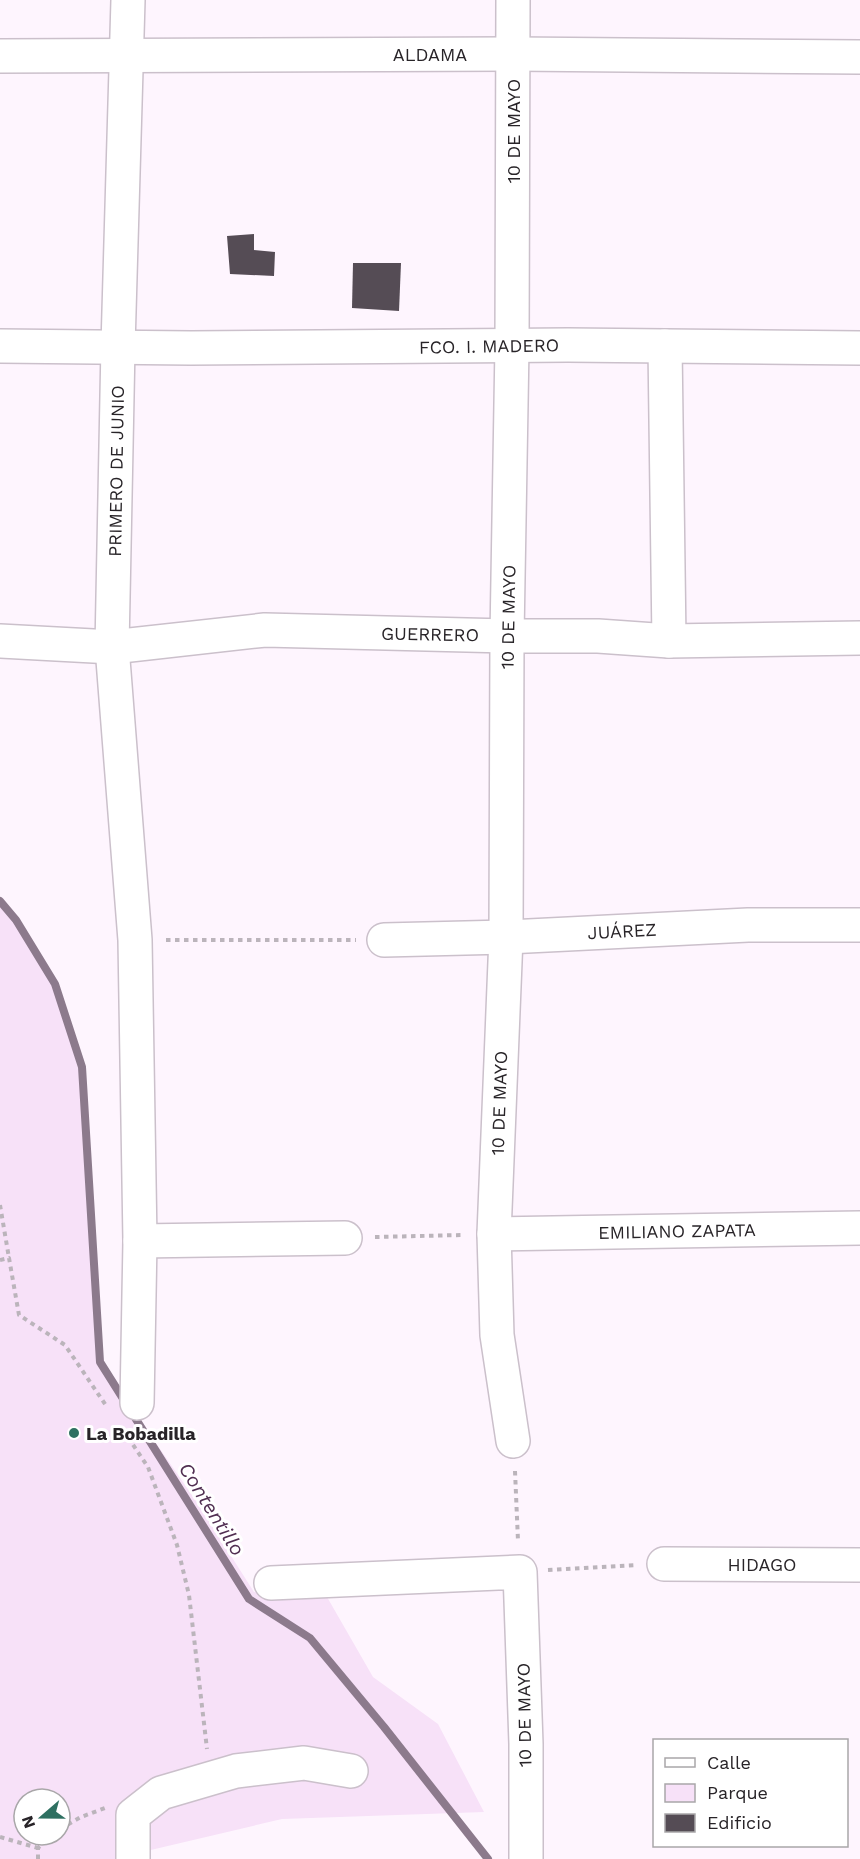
<svg xmlns="http://www.w3.org/2000/svg" width="860" height="1859" font-family="'Work Sans',sans-serif">
  <style>
    .green { fill: #f7e1f8; fill-rule: evenodd }
    .lines { fill: none; stroke-linecap: round; stroke-linejoin: round }
    .stream { stroke: #8c7a8c; stroke-width: 8 }
    .building { fill: #554c55 }
    .minor-casing { stroke: #cbc0cb; stroke-width: 36 }
    .path { stroke: #bbb4bb; stroke-width: 4; stroke-dasharray: 4.5 4.5; stroke-linecap: butt }
    .minor { stroke: #fff; stroke-width: 33 }
    .poi-dot { fill: #2e7061; stroke: #fff; stroke-width: 2 }
    .labels { text-anchor: middle; dominant-baseline: central; stroke-width: 6; stroke-linejoin: round; paint-order: stroke }
    .street-label { font-size: 18px; fill: #282428; stroke: #fff }
    .poi-label { font-size: 18px; font-weight: bold; fill: #282428; stroke: #fff; text-anchor: start }
    .water-label { font-size: 20px; font-style: italic; fill: #512f52; stroke: #fff }
  </style>
  <rect width="100%" height="100%" fill="#fef5fe"/>
  <!-- green -->
  <path class="green" d="M0,901L16,920L55,984L82,1067L100,1362L198,1504L254,1592L323,1590L373,1677L438,1724L484,1812L282,1819L121,1857V1859H0ZM24,1799H60V1835H24Z"/>
  <g class="lines">
    <!-- stream -->
    <polyline class="stream" points="0,901 16,920 55,984 82,1067 100,1362 249,1599 310,1638 384,1727 488,1859"/>
  </g>
  <!-- building -->
  <g class="building">
    <polygon points="254,234 254,250 275,252 274,276 230,274 227,236"/>
    <polygon points="353,263 401,263 399,311 352,308"/>
  </g>
  <g class="lines">
    <defs>
      <g id="minor">
        <polyline points="128,0 118,346 112,647 135,940 140,1241 137,1403"/>
        <polyline points="0,56 514,54 860,57"/>
        <polyline points="0,346 191,348 568,345 860,348"/>
        <polyline points="665,346 669,641"/>
        <polyline points="0,641 112,647 265,630 507,636 598,636 669,641 860,638"/>
        <polyline points="384,940 506,937 748,925 860,925"/>
        <polyline points="494,1234 860,1228"/>
        <polyline points="140,1241 345,1238"/>
        <polyline points="513,1441 497,1335 494,1234 506,937 507,636 512,346 513,0"/>
        <polyline points="664,1564 860,1565"/>
        <polyline points="271,1583 520,1572 526,1744 526,1859"/>
        <polyline points="133,1859 133,1815 161,1793 236,1771 304,1763 351,1771"/>
      </g>
    </defs>
    <!-- minor casing -->
    <use href="#minor" class="minor-casing"/>
    <!-- path -->
    <g class="path">
      <polyline points="166,940 356,940"/>
      <polyline points="0,1205 9,1258"/>
      <polyline points="375,1237 463,1235"/>
      <polyline points="0,1260 9,1258 19,1315 65,1345 107,1407"/>
      <polyline points="123,1430 148,1467 177,1545 189,1595 207,1749"/>
      <polyline points="515,1471 518,1541"/>
      <polyline points="548,1570 636,1565"/>
      <polyline points="60,1829 81,1817 105,1808"/>
      <polyline points="0,1837 38,1848"/>
      <polyline points="38,1859 38,1848 52,1835"/>
    </g>
    <!-- minor -->
    <use href="#minor" class="minor"/>
  </g>
  <!-- markers -->
  <circle class="poi-dot" cx="74" cy="1433" r="6"/>
  <g class="labels">
    <!-- street labels -->
    <g class="street-label">
      <text x="430" y="54">ALDAMA</text>
      <text transform="translate(513 131) rotate(-90)">10 DE MAYO</text>
      <text transform="translate(489 346) rotate(-1)">FCO. I. MADERO</text>
      <text transform="translate(116 471) rotate(-89)">PRIMERO DE JUNIO</text>
      <text transform="translate(508 617) rotate(-89)">10 DE MAYO</text>
      <text transform="translate(430 634) rotate(1)">GUERRERO</text>
      <text transform="translate(622 931) rotate(-3)">JUÁREZ</text>
      <text transform="translate(499 1103) rotate(-88)">10 DE MAYO</text>
      <text transform="translate(677 1231) rotate(-1)">EMILIANO ZAPATA</text>
      <text x="762" y="1564">HIDAGO</text>
      <text transform="translate(524 1715) rotate(-91)">10 DE MAYO</text>
    </g>
    <!-- poi labels -->
    <g class="poi-label">
      <text x="86" y="1433">La Bobadilla</text>
    </g>
    <!-- water labels -->
    <g class="water-label">
      <text transform="translate(212 1509) rotate(58)">Contentillo</text>
    </g>
  </g>
  <!-- legend -->
  <rect x="653" y="1739" width="195" height="108" fill="#ffffff" stroke="#a9a7a9" stroke-width="1.5"/>
  <rect x="665" y="1758" width="30" height="9" fill="#ffffff" stroke="#a9a7a9" stroke-width="1.5"/>
  <text x="707" y="1769" font-size="18" fill="#282428">Calle</text>
  <rect x="665" y="1784" width="30" height="18" fill="#f7e1f8" stroke="#a9a7a9" stroke-width="1.5"/>
  <text x="707" y="1799" font-size="18" fill="#282428">Parque</text>
  <rect x="665" y="1814" width="30" height="18" fill="#554c55" stroke="#a9a7a9" stroke-width="1.5"/>
  <text x="707" y="1829" font-size="18" fill="#282428">Edificio</text>
  <!-- north arrow -->
  <g transform="translate(42 1817) rotate(250)"><circle r="28" fill="#ffffff" stroke="#a9a7a9" stroke-width="1.5"/>
  <path d="M0-4.5L10 22L0 15L-10 22Z" fill="#2e7061"/>
  <text y="-9" font-size="16" font-weight="bold" text-anchor="middle" fill="#282428">N</text>
  </g>
</svg>
